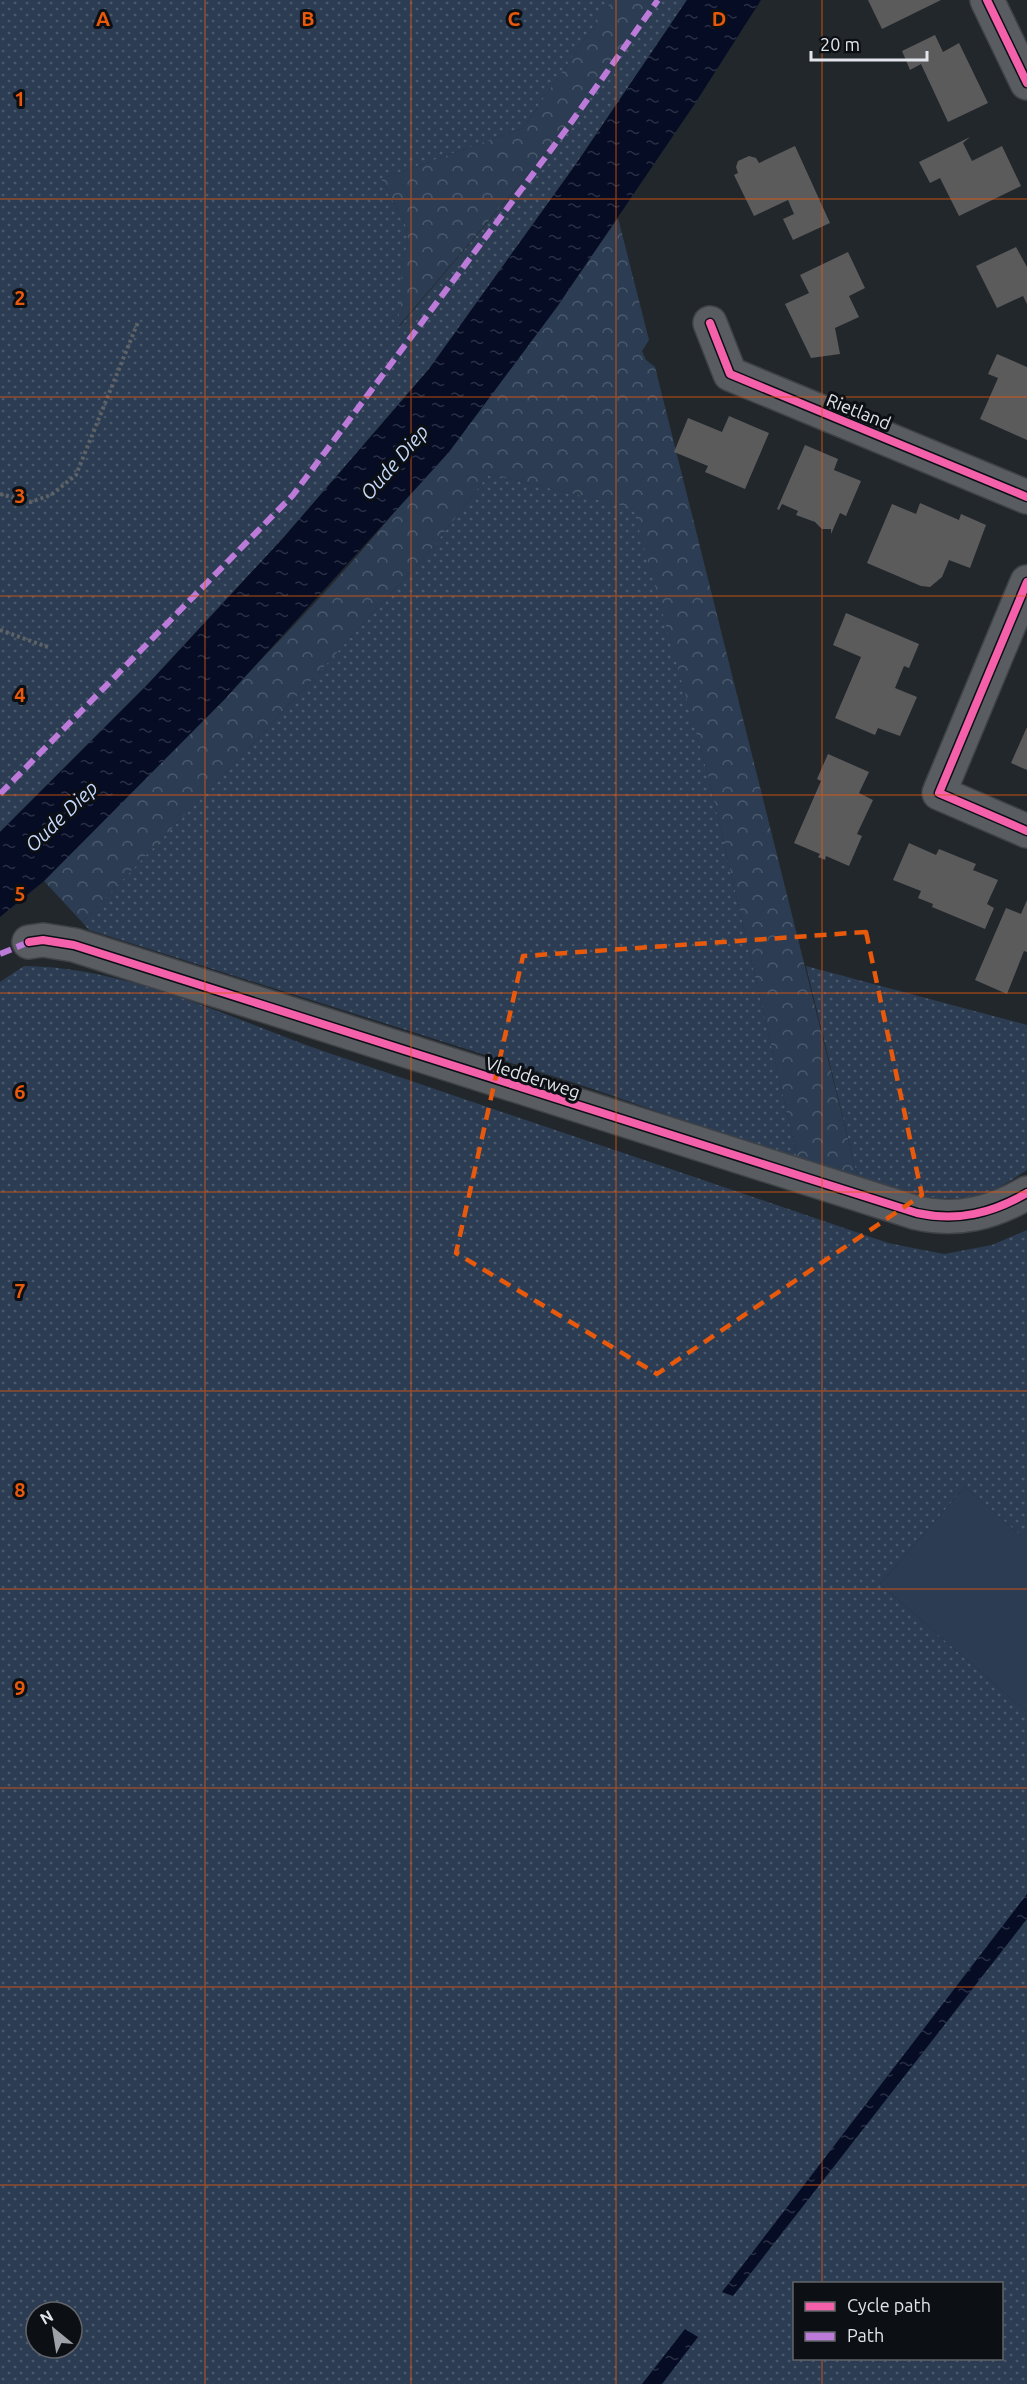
<svg xmlns="http://www.w3.org/2000/svg" width="1027" height="2384" font-family="Ubuntu,sans-serif">
  <style>
    .grass { fill: url(#grass-dots); fill-rule: evenodd }
    .forest { fill: url(#forest-crowns) }
    .pitch { fill: #2c3d53 }
    .water { fill: url(#water-ripples) }
    .building { fill: #5c5b5c }
    .lines { fill: none; stroke-linecap: round; stroke-linejoin: round }
    .street-casing { stroke: #3f4347; stroke-width: 36 }
    .path { stroke: #5e6266; stroke-width: 4; stroke-dasharray: 3 3; stroke-linecap: butt }
    .street { stroke: #595d61; stroke-width: 33 }
    .quiet { stroke: #bd7bd9; stroke-width: 6; stroke-dasharray: 12 6; stroke-linecap: butt }
    .cycleway-casing { stroke: #0c0f13; stroke-width: 11 }
    .cycleway { stroke: #f560ab; stroke-width: 8 }
    .marked { fill: none; stroke: #e8590c; stroke-width: 4.5; stroke-dasharray: 12 8; stroke-linejoin: round }
    .grid { fill: none; stroke: #e8590c; stroke-width: 1.5; stroke-opacity: 0.55 }
    .labels { text-anchor: middle; dominant-baseline: central; stroke-width: 6; stroke-linejoin: round; paint-order: stroke }
    .street-label { font-size: 18px; fill: #e1e5eb; stroke: #0c0f13 }
    .water-label { font-size: 20px; font-style: italic; fill: #c6d9fb; stroke: #0c0f13 }
    .grid-label { font-size: 20px; text-anchor: middle; font-weight: bold; fill: #e8590c; stroke: #0c0f13; stroke-width: 6; stroke-linejoin: round; paint-order: stroke }
  </style>
  <defs>
    <pattern id="grass-dots" width="8" height="8" patternUnits="userSpaceOnUse" patternTransform="scale(1.5)"><rect width="8" height="8" fill="#2c3d53"/><path d="M2 2h.1M6 6h.1" fill="none" stroke="#4a596c" stroke-width="1.8" stroke-linecap="round"/></pattern>
    <pattern id="forest-crowns" width="20" height="18" patternUnits="userSpaceOnUse" patternTransform="scale(1.5)"><rect width="20" height="18" fill="#2c3d53"/><path d="M2 6a3 3 0 1 1 6 0M12 15a3 3 0 1 1 6 0" fill="none" stroke="#4a596c"/></pattern>
    <pattern id="water-ripples" width="26" height="14" patternUnits="userSpaceOnUse" patternTransform="scale(1.5)"><rect width="26" height="14" fill="#050c24"/><path d="M2 4q2-2 4 0t4 0M15 11q2-2 4 0t4 0" fill="none" stroke="#292f44"/></pattern>
  </defs>
  <rect width="100%" height="100%" fill="#22272c"/>
  <!-- grass -->
  <g class="grass">
    <polygon points="0,0 612,0 523,128 381,179 406,226 408,243 403,258 399,327 565,131 658,0 687,0 576,164 429,369 284,537 148,684 0,832"/>
    <polygon points="489,474 634,508 709,779 798,1160 584,1086 89,930 82,922 253,744 429,552"/>
    <path d="M24,966C128,967 229,1018 326,1052C513,1116 701,1179 888,1243L944,1254L992,1245L1027,1230V1541L965,1487L880,1584L1027,1712V2384H0V982ZM794,2284H1002V2358H794ZM36,2312H72V2348H36Z"/>
    <path d="M806,966L1027,1025V1170C1016,1177 1006,1184 995,1189C951,1209 900,1193 858,1179Z"/>
  </g>
  <!-- forest -->
  <g class="forest">
    <polygon points="612,0 658,0 565,131 398,327 403,258 408,243 406,226 381,179 523,128"/>
    <path d="M618,218L649,340L642,351L646,360L655,367L858,1179L798,1160L709,779L633,508L489,474L429,552L253,744L82,922L44,881C150,766 268,661 370,541C457,438 541,330 618,218Z"/>
  </g>
  <!-- pitch -->
  <polygon class="pitch" points="965,1487 1027,1541 1027,1712 880,1584"/>
  <!-- water -->
  <g class="water">
    <polygon points="687,0 761,0 696,102 557,307 449,452 224,700 44,881 0,917 0,832 148,684 284,537 429,369 576,164"/>
    <polygon points="1027,1894 1027,1919 733,2296 722,2292"/>
    <polygon points="685,2329 698,2337 662,2384 642,2384"/>
  </g>
  <!-- building -->
  <g class="building">
    <polygon points="868,0 941,0 882,29"/>
    <polygon points="935,35 943,52 959,43 988,103 948,122 921,64 910,70 902,51"/>
    <polygon points="970,137 963,143 972,161 1002,146 1021,186 959,216 940,178 930,183 919,162"/>
    <polygon points="795,146 830,223 793,240 783,219 794,214 788,200 754,216 734,175 738,173 736,167 738,161 749,156 756,158 759,163"/>
    <polygon points="1016,247 1027,267 1027,304 1023,296 997,308 976,266"/>
    <polygon points="848,252 865,288 849,296 859,317 835,328 840,354 811,358 785,304 809,293 800,275"/>
    <polygon points="997,354 1027,367 1027,440 980,419 998,378 988,374"/>
    <polygon points="729,416 769,433 745,489 705,472 708,466 674,452 688,418 722,432"/>
    <polygon points="805,445 838,459 834,470 861,481 846,516 840,513 831,534 831,529 822,529 815,522 796,515 798,511 782,504 779,510 777,509"/>
    <polygon points="920,503 959,520 961,514 986,525 970,568 949,560 942,577 930,587 921,586 867,563 892,504 916,514"/>
    <polygon points="846,613 919,644 909,668 904,666 895,688 917,697 900,736 878,728 875,735 835,718 861,657 833,645"/>
    <polygon points="1027,727 1027,770 1011,763"/>
    <polygon points="828,754 869,772 859,793 873,800 857,834 862,836 849,866 826,856 825,860 818,857 820,854 794,843 821,781 817,779"/>
    <polygon points="909,843 936,855 939,849 976,864 973,870 998,880 987,904 994,908 985,929 932,907 933,904 918,898 921,891 893,880"/>
    <polygon points="1027,900 1027,952 1024,951 1007,994 975,980 1006,908 1021,914"/>
  </g>
  <g class="lines">
    <defs>
      <g id="street">
        <polyline points="987,0 1027,83"/>
        <polyline points="710,323 730,374 1027,497"/>
        <polyline points="1027,582 939,793 1027,831"/>
        <path d="M29,942L43,940L74,945L917,1213C958,1222 992,1213 1027,1193"/>
      </g>
    </defs>
    <!-- street casing -->
    <use href="#street" class="street-casing"/>
    <!-- path -->
    <g class="path">
      <polyline points="0,494 31,502 51,495 76,475 138,322"/>
      <polyline points="0,630 48,647"/>
    </g>
    <!-- street -->
    <use href="#street" class="street"/>
    <!-- quiet -->
    <g class="quiet">
      <polyline points="0,794 293,495 565,131 658,0"/>
      <polyline points="0,954 29,942"/>
    </g>
    <defs>
      <g id="cycleway">
        <polyline points="987,0 1027,83"/>
        <polyline points="710,323 730,374 1027,497"/>
        <polyline points="1027,582 939,793 1027,831"/>
        <path d="M29,942L43,940L74,945L917,1213C958,1222 992,1213 1027,1193"/>
      </g>
    </defs>
    <!-- cycleway casing -->
    <use href="#cycleway" class="cycleway-casing"/>
    <!-- cycleway -->
    <use href="#cycleway" class="cycleway"/>
  </g>
  <!-- marked area -->
  <path class="marked" d="M866,932L922,1195L657,1374L456,1253L523,956Z"/>
  <!-- grid -->
  <path class="grid" d="M205,0V2384M411,0V2384M616,0V2384M822,0V2284M0,199H1027M0,397H1027M0,596H1027M0,795H1027M0,993H1027M0,1192H1027M0,1391H1027M0,1589H1027M0,1788H1027M0,1987H1027M0,2185H1027M822,2358V2384"/>
  <g class="labels">
    <!-- street labels -->
    <g class="street-label">
      <text transform="translate(859 411) rotate(22)">Rietland</text>
      <text transform="translate(533 1077) rotate(18)">Vledderweg</text>
    </g>
    <!-- water labels -->
    <g class="water-label">
      <text transform="translate(394 462) rotate(-49)">Oude Diep</text>
      <text transform="translate(61 816) rotate(-44)">Oude Diep</text>
    </g>
  </g>
  <g class="grid-label">
    <text x="103" y="26">A</text>
    <text x="308" y="26">B</text>
    <text x="514" y="26">C</text>
    <text x="719" y="26">D</text>
    <text x="20" y="106">1</text>
    <text x="20" y="305">2</text>
    <text x="20" y="503">3</text>
    <text x="20" y="702">4</text>
    <text x="20" y="901">5</text>
    <text x="20" y="1099">6</text>
    <text x="20" y="1298">7</text>
    <text x="20" y="1497">8</text>
    <text x="20" y="1695">9</text>
  </g>
  <!-- legend -->
  <rect x="793" y="2282" width="210" height="78" fill="#0c0f13" stroke="#616569" stroke-width="1.5"/>
  <rect x="805" y="2302" width="30" height="9" fill="#f560ab" stroke="#616569" stroke-width="1.5"/>
  <text x="847" y="2312" font-size="18" fill="#e1e5eb">Cycle path</text>
  <rect x="805" y="2332" width="30" height="9" fill="#bd7bd9" stroke="#616569" stroke-width="1.5"/>
  <text x="847" y="2342" font-size="18" fill="#e1e5eb">Path</text>
  <!-- north arrow -->
  <g transform="translate(54 2330) rotate(330)"><circle r="28" fill="#0c0f13" stroke="#616569" stroke-width="1.5"/>
  <path d="M0-4.5L10 22L0 15L-10 22Z" fill="#9ea2a8"/>
  <text y="-9" font-size="16" font-weight="bold" text-anchor="middle" fill="#e1e5eb">N</text>
  </g>
  <!-- scale -->
  <path d="M811 51v9h116v-9" fill="none" stroke="#e1e5eb" stroke-width="3"/>
  <text x="820" y="51" font-size="18" fill="#e1e5eb" stroke="#0c0f13" stroke-width="4.5" paint-order="stroke">20 m</text>
</svg>
